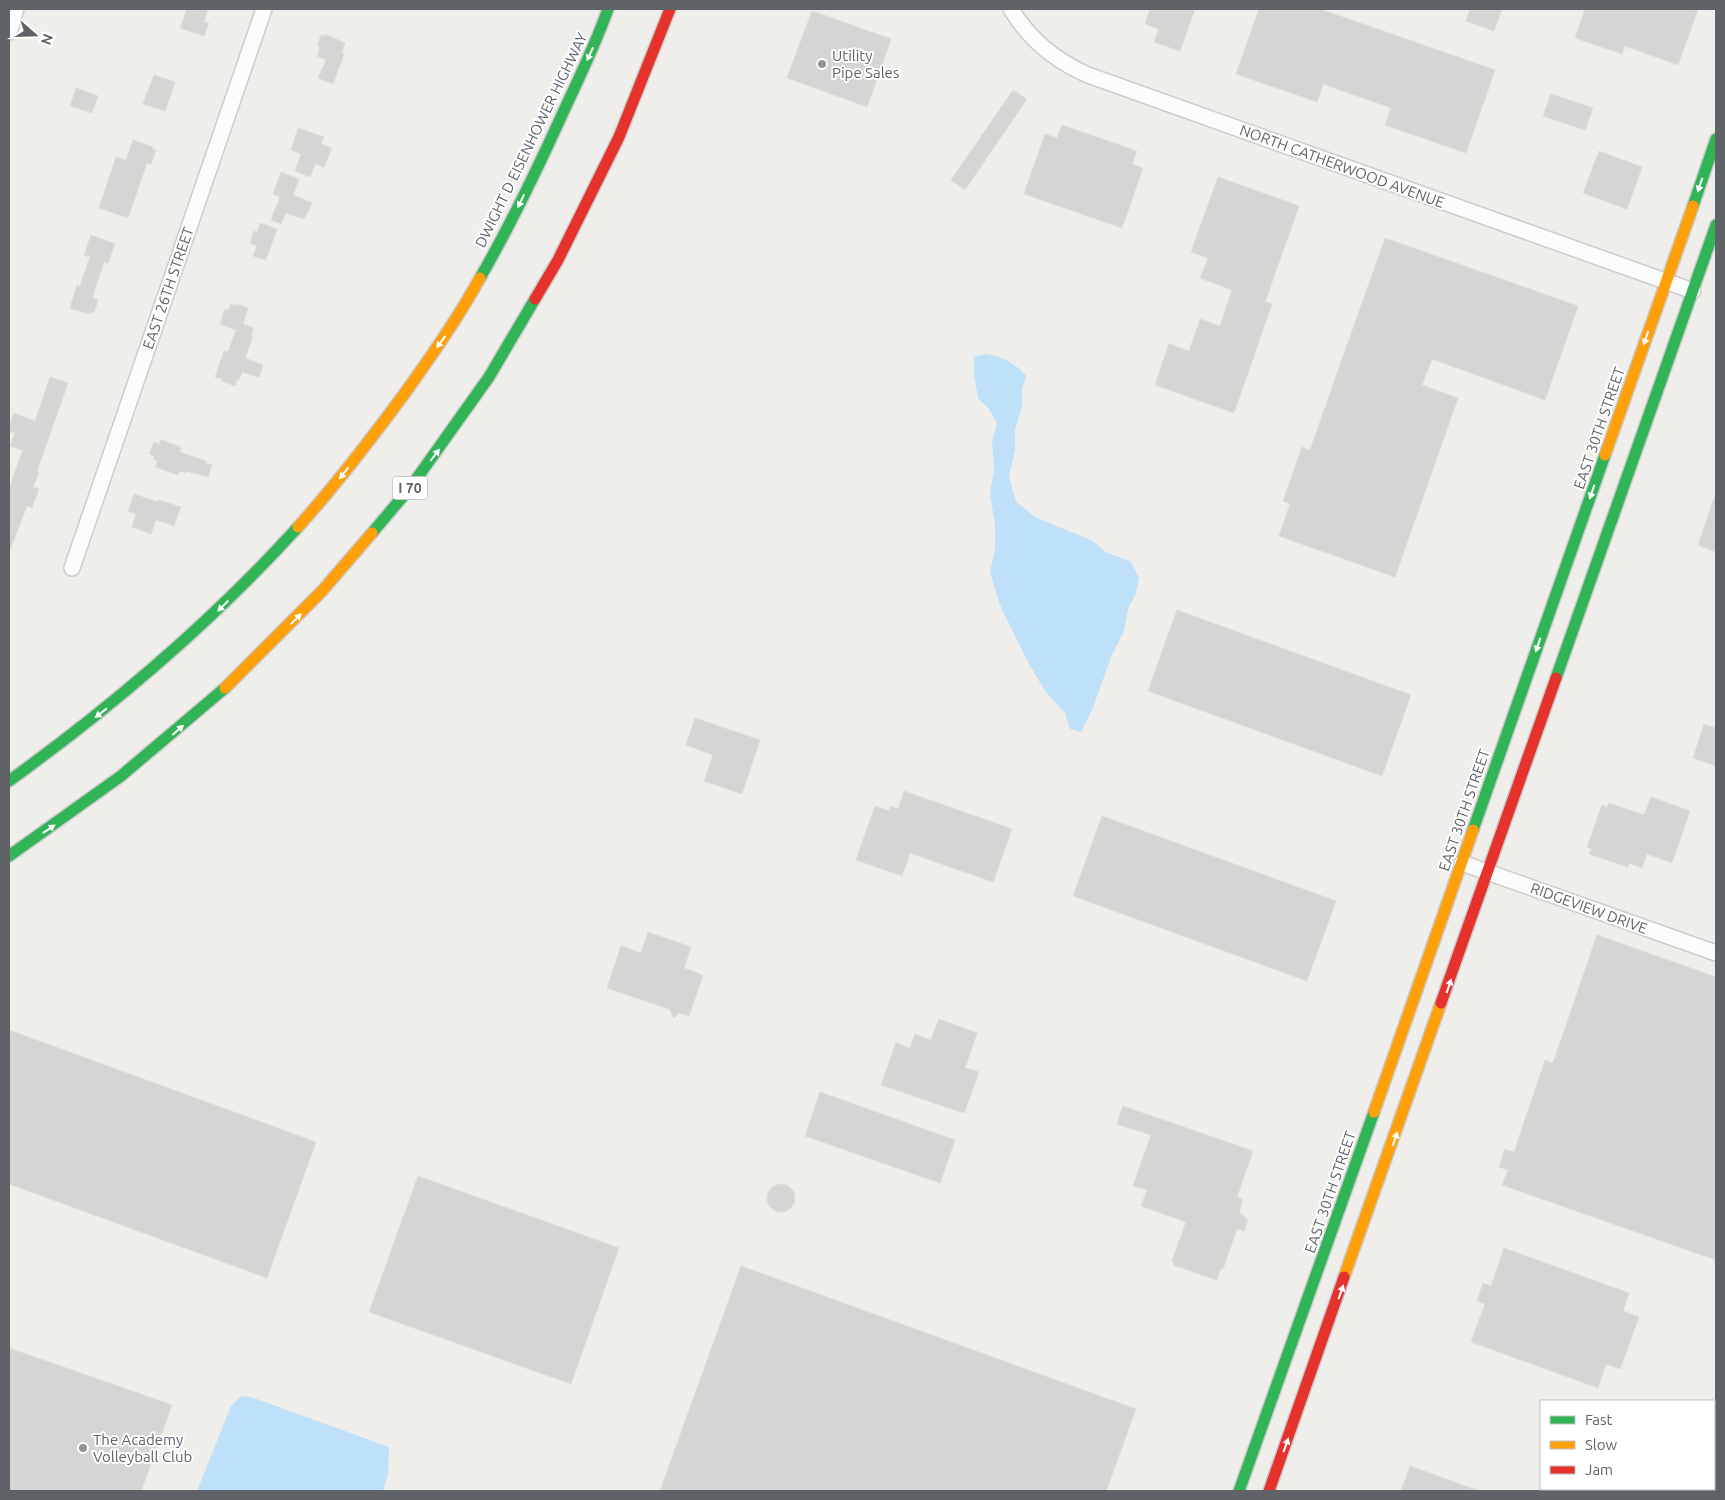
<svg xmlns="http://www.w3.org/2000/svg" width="1725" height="1500" font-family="Ubuntu,sans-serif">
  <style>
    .water { fill: #bfe0f9 }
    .building { fill: #d6d5d3; stroke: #deddd9 }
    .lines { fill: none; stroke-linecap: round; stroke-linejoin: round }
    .street-casing { stroke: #cbcccc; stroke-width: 18 }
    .fast-casing { stroke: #cacacb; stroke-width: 14 }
    .slow-casing { stroke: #cacacb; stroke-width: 14 }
    .jam-casing { stroke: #cacacb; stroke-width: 14 }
    .street { stroke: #fdfcfc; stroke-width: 15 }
    .fast { stroke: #30b455; stroke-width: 11 }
    .slow { stroke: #ff9f0a; stroke-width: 11 }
    .jam { stroke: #e5322d; stroke-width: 11 }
    .oneway { fill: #fff }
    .poi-dot { fill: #919496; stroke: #fff; stroke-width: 2 }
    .labels { text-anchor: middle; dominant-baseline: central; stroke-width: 4; stroke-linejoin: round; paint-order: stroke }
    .shield { fill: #fff; stroke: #8f9295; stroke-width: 1 }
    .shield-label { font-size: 14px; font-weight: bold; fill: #5f6368 }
    .poi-label { font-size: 15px; fill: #5f6368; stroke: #fff; text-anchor: start }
    .street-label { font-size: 15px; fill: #5f6368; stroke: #fff }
  </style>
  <rect width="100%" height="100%" fill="#efeeea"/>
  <!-- water -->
  <g class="water">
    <path d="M986,354C1003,357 1015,363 1026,376L1022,389V407L1015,429V451L1009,476L1016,502L1037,518L1093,541L1105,552L1130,561L1139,577L1136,593L1128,609L1124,631L1112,655L1092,710L1081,732L1070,729L1065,713L1045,691L1028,662L999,603L990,572L995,549V525L990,494L994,469L992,441L997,423L989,409L978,398L974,374V357Z"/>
    <polygon points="241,1396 251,1397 389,1447 388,1474 383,1491 197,1491 231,1406"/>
  </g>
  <!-- building -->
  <g class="building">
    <polygon points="187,9 208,9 204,22 209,23 204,36 180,28"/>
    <polygon points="1150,9 1195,9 1180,51 1154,42 1159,29 1145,24"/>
    <polygon points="1259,9 1320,9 1495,70 1466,153 1385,125 1391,108 1323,84 1317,102 1236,74"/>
    <polygon points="1470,9 1502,9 1494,31 1466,21"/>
    <polygon points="1585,9 1698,9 1678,65 1625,46 1622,54 1575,38"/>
    <polygon points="812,11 891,39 867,107 787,78"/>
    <polygon points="325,34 345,43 342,52 344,54 333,84 318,78 326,60 317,56 320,47 317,46 321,35 325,36"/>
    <polygon points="154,75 175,82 165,111 143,104"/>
    <polygon points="76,88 98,96 92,113 70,106"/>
    <polygon points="1013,90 1027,99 965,190 951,180"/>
    <polygon points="1551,94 1593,108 1585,130 1543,116"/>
    <polygon points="1062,125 1137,151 1132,164 1143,168 1122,228 1024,194 1045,134 1057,138"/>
    <polygon points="298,128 324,137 321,144 332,148 324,167 315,164 310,177 295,171 301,154 291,150"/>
    <polygon points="133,140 153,147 152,149 156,150 151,164 147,163 128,218 99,208 116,157 126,160"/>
    <polygon points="1599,151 1642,167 1627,209 1583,193"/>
    <polygon points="281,172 299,179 293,195 312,203 304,219 286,213 281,224 271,220 280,197 273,194"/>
    <polygon points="1218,177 1299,206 1265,302 1272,304 1234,413 1155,385 1169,344 1189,351 1200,319 1220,326 1232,290 1200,278 1208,258 1191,252"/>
    <polygon points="260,223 277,229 266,260 253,256 257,246 250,243 254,231 257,232"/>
    <polygon points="91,235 115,244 108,263 104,262 92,298 98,300 94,313 90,312 89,314 70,308 77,285 80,286 90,257 84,255"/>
    <polygon points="1385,238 1578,306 1545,400 1432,359 1422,385 1458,398 1395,577 1279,536 1290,504 1283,501 1302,447 1310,450"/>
    <polygon points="231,304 236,306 237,304 248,308 243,324 254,328 251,335 253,336 245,358 263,365 259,377 242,372 239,380 237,379 235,386 222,381 223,379 215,377 224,351 228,352 236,330 220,324 225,309 228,311"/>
    <polygon points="50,377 68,383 37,471 39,472 33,487 39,489 32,508 27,506 10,550 9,550 9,489 23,450 10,446 15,433 9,431 9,427 14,413 35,421"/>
    <polygon points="161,440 181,447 180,452 206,461 205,463 212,465 208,477 186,471 186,473 179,471 178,475 155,467 158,461 153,459 155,456 149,454 154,442 160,444"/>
    <polygon points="134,494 158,502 159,500 181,507 174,526 156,520 151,534 132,527 136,514 128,511"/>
    <polygon points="1714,498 1716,498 1716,552 1698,545"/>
    <polygon points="1177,610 1411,695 1382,776 1148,691"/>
    <polygon points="695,718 760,740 742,794 704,781 713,755 686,745"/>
    <polygon points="1704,724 1716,728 1716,766 1693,758"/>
    <polygon points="904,791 1012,829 993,882 910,853 902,876 856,860 875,806 889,811 891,806 898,809"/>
    <polygon points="1651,797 1690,811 1672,863 1647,854 1642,868 1629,863 1628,867 1589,854 1591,849 1587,847 1602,805 1607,807 1609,803 1644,815"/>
    <polygon points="1102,816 1336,901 1307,981 1073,896"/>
    <polygon points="648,932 691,947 684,968 703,975 689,1016 679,1013 674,1018 669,1009 607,988 621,946 641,953"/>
    <polygon points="1597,935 1716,977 1716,1260 1502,1185 1508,1170 1499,1167 1505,1149 1514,1152 1545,1060 1553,1063"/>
    <polygon points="939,1019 977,1033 965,1068 979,1072 964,1113 881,1085 896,1043 910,1048 915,1034 931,1040"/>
    <polygon points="9,1030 316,1142 267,1278 9,1184"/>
    <polygon points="820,1092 955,1140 940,1183 805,1136"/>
    <polygon points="1123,1106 1253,1151 1237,1197 1243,1200 1239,1212 1248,1220 1244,1231 1237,1229 1223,1269 1221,1268 1217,1280 1173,1265 1174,1262 1172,1261 1186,1222 1141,1206 1147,1190 1133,1186 1151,1135 1117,1124"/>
    <polygon points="418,1176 619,1248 571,1384 369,1312"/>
    <circle cx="781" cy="1198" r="14"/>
    <polygon points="1504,1248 1629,1293 1623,1311 1639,1317 1620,1369 1606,1364 1598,1388 1471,1342 1485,1304 1477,1301 1483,1283 1491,1286"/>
    <polygon points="741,1266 1136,1409 1106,1491 660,1491"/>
    <polygon points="9,1348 172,1405 141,1491 9,1491"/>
    <polygon points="1410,1466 1477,1490 1476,1491 1401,1491"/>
  </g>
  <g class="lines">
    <defs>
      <g id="street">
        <path d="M1011,9C1029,39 1056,61 1088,75L1693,291"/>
        <polyline points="9,32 16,9"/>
        <polyline points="72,568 264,9"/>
        <polyline points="1462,863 1716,953"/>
      </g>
      <g id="fast">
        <polyline points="1693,206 1716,139"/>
        <path d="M480,278C510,226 536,172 561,117C577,82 595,46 608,9"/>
        <polyline points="372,533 410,488 489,377 535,299"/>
        <polyline points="1556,678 1716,225"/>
        <path d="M9,781C113,706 211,623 298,527"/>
        <polyline points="1473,830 1605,455"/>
        <polyline points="9,856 121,776 225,688"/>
        <polyline points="1239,1491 1374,1112"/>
      </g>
      <g id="slow">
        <polyline points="1605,455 1693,206"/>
        <path d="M298,527C336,485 371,439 405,393C432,355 458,318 480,278"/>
        <polyline points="225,688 322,591 372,533"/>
        <polyline points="1374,1112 1473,830"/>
        <polyline points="1344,1277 1441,1003"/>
      </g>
      <g id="jam">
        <polyline points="535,299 558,260 619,137 670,9"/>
        <polyline points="1441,1003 1556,678"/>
        <polyline points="1269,1491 1344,1277"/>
      </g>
    </defs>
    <!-- street casing -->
    <use href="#street" class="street-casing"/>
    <!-- fast casing -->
    <use href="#fast" class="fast-casing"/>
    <!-- slow casing -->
    <use href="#slow" class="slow-casing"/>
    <!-- jam casing -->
    <use href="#jam" class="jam-casing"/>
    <!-- street -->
    <use href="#street" class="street"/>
    <!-- fast -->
    <use href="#fast" class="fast"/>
    <!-- slow -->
    <use href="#slow" class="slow"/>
    <!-- jam -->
    <use href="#jam" class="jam"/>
  </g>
  <!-- one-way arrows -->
  <defs><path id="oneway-solid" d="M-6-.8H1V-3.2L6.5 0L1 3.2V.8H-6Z" transform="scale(1.25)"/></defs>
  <g class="oneway">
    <use href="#oneway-solid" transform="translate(590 54) rotate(115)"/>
    <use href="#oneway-solid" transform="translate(1700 185) rotate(109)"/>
    <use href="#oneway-solid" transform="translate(521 201) rotate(115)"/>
    <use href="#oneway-solid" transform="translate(1646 338) rotate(109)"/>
    <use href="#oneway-solid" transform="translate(441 342) rotate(126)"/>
    <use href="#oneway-solid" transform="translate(435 455) rotate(-53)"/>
    <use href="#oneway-solid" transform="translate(344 473) rotate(128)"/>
    <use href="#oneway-solid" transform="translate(1592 492) rotate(109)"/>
    <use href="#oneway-solid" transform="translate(223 606) rotate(135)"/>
    <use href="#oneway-solid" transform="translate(296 619) rotate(-45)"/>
    <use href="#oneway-solid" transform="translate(1538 645) rotate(109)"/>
    <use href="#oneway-solid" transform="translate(101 713) rotate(142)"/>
    <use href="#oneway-solid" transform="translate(178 730) rotate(-41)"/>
    <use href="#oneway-solid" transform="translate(49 829) rotate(-34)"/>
    <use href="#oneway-solid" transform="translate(1449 986) rotate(-71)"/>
    <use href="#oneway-solid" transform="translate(1395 1139) rotate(-71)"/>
    <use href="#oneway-solid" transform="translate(1341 1292) rotate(-70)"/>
    <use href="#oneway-solid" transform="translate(1286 1445) rotate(-70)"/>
  </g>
  <!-- markers -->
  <g class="poi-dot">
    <circle cx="822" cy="64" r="5"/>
    <circle cx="83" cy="1448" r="5"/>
  </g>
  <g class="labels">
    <!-- shield labels -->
    <rect class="shield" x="392.5" y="476.5" width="35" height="23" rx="4"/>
    <g class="shield-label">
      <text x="410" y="488">I 70</text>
    </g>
    <!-- poi labels -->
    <g class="poi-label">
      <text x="832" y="55">Utility<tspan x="832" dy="17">Pipe Sales</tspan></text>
      <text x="93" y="1439">The Academy<tspan x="93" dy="17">Volleyball Club</tspan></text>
    </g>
    <!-- street labels -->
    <g class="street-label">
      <text transform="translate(531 140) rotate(-64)">DWIGHT D EISENHOWER HIGHWAY</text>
      <text transform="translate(1342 166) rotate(20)">NORTH CATHERWOOD AVENUE</text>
      <text transform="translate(168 288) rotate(-71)">EAST 26TH STREET</text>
      <text transform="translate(1599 428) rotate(-71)">EAST 30TH STREET</text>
      <text transform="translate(1464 810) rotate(-71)">EAST 30TH STREET</text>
      <text transform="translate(1589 908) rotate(20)">RIDGEVIEW DRIVE</text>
      <text transform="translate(1330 1192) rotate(-71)">EAST 30TH STREET</text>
    </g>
  </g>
  <!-- border -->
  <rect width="1725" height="1500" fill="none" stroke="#5f6368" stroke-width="20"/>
  <!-- legend -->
  <rect x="1540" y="1400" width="175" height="90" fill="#ffffff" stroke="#bfc1c3"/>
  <rect x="1550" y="1416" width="25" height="8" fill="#30b455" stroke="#bfc1c3"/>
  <text x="1585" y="1425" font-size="15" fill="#5f6368">Fast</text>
  <rect x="1550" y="1441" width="25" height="8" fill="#ff9f0a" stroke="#bfc1c3"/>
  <text x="1585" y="1450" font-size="15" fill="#5f6368">Slow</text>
  <rect x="1550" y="1466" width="25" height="8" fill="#e5322d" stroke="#bfc1c3"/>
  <text x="1585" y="1475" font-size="15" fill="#5f6368">Jam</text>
  <!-- north arrow -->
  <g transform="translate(35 35) rotate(110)" stroke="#ffffff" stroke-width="4" paint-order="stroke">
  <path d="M0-4L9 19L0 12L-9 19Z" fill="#5f6368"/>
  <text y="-8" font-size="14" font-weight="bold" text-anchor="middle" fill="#5f6368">N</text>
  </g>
</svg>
